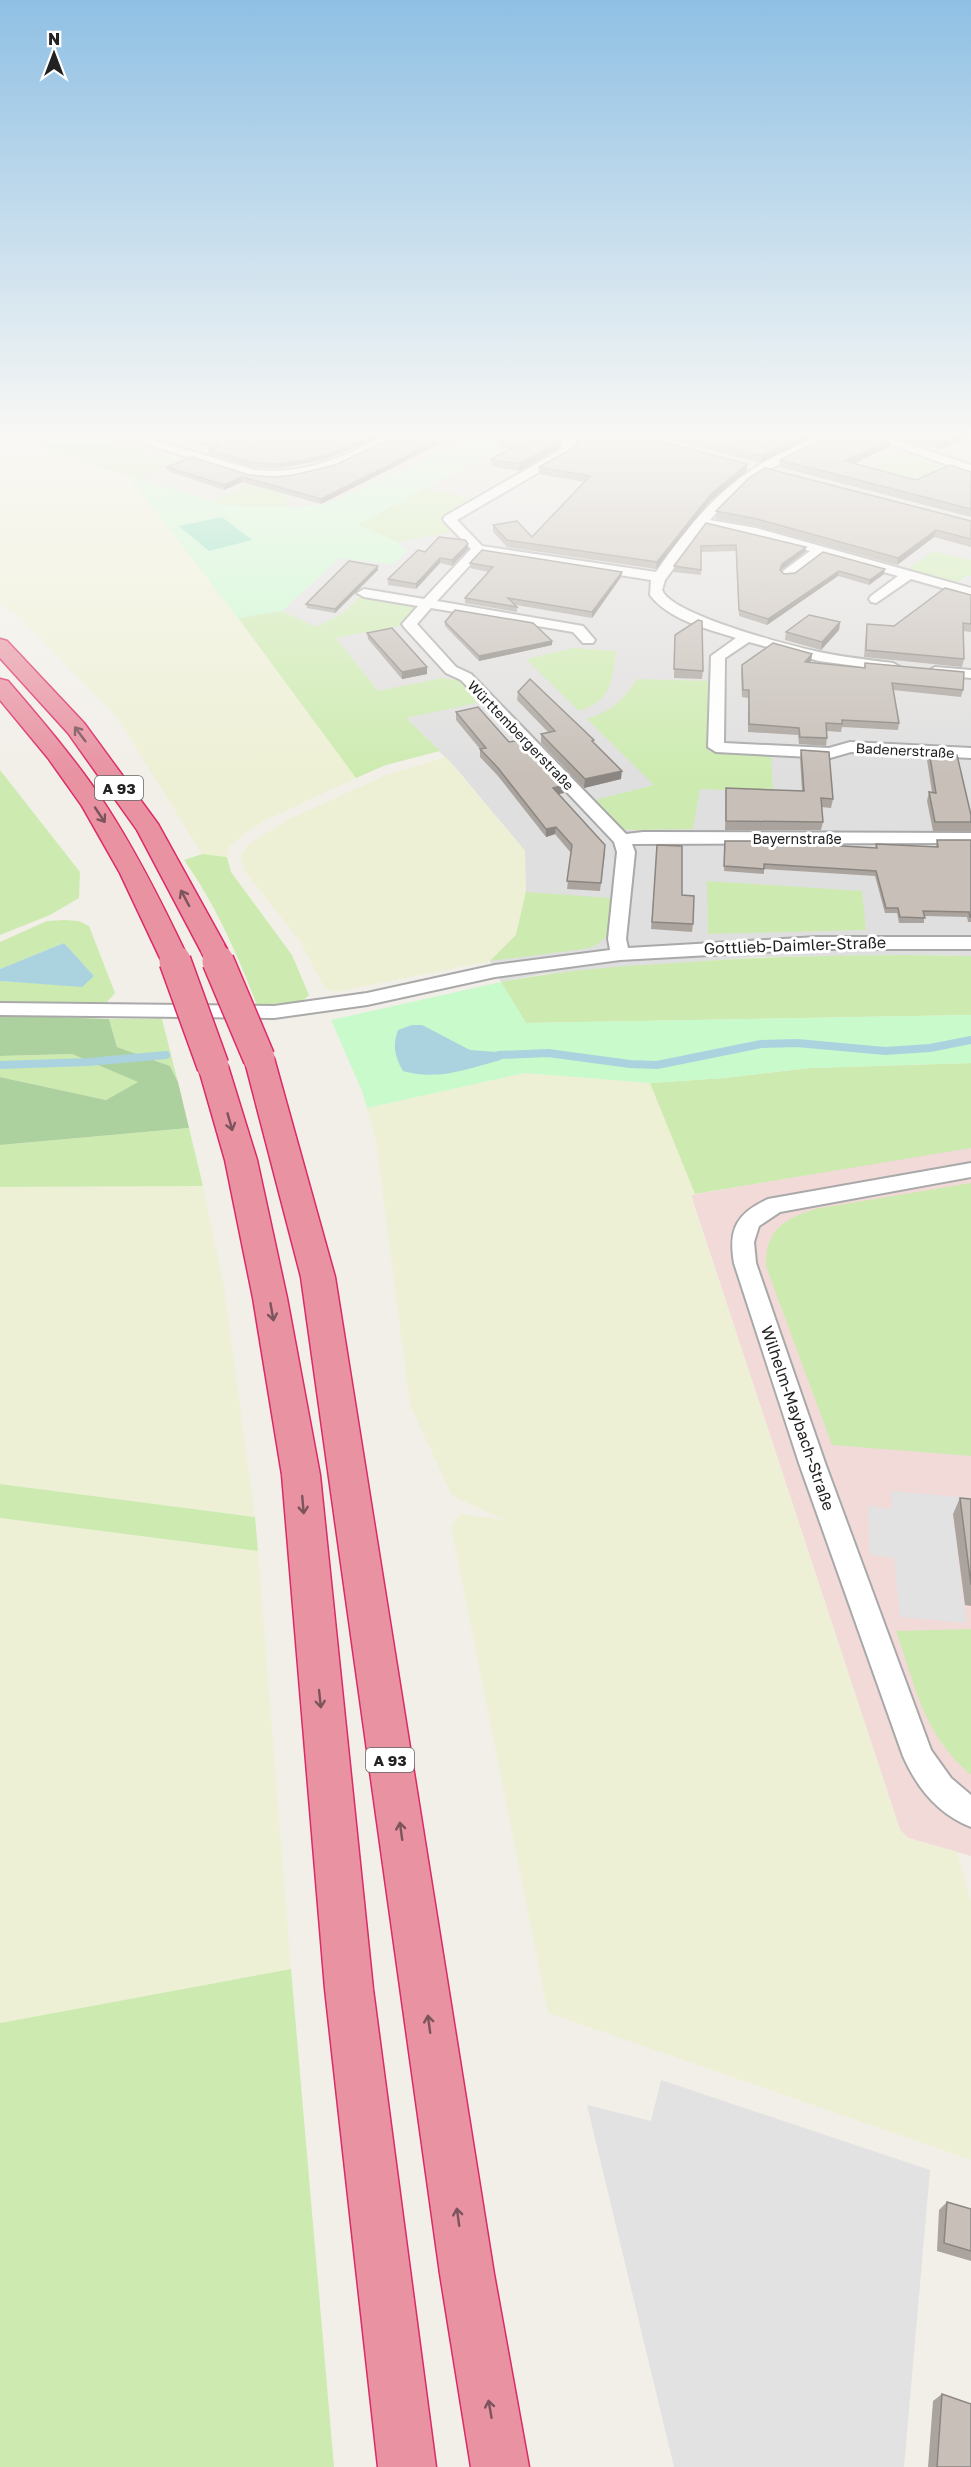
<svg xmlns="http://www.w3.org/2000/svg" width="971" height="2467" font-family="'Golos Text',sans-serif">
  <style>
    .residential { fill: #e0dfdf }
    .commercial { fill: #f2dad9 }
    .farmland { fill: #eef0d5 }
    .grass { fill: #cdebb0 }
    .forest { fill: #add19e }
    .park { fill: #c8facc }
    .pitch { fill: #88e0be }
    .parking { fill: #e2e2e2 }
    .water { fill: #aad3df }
    .lines { fill: none; stroke-linecap: round; stroke-linejoin: round }
    .stream { stroke: #aad3df; stroke-width: 8 }
    .street-casing { stroke: #a9a9a9; stroke-width: 4 }
    .highway-casing { stroke: #dc2a67; stroke-width: 3 }
    .street { fill: #fff; fill-rule: evenodd }
    .highway { fill: #e892a2; fill-rule: evenodd }
    .highway-bridge-far1-casing { stroke: #dc2a67; stroke-width: 26; stroke-linecap: butt }
    .highway-bridge-casing { stroke: #dc2a67; stroke-width: 34; stroke-linecap: butt }
    .highway-bridge-far1 { stroke: #e892a2; stroke-width: 24 }
    .highway-bridge { stroke: #e892a2; stroke-width: 31 }
    .wall { fill: #aba49e }
    .shaded-wall { fill: #8b8681 }
    .building { fill: #c7bfb8; stroke: #8b8681; stroke-width: 1.5 }
    .oneway { stroke: #7b545c }
    .labels { text-anchor: middle; dominant-baseline: central; stroke-width: 6; stroke-linejoin: round; paint-order: stroke }
    .far-street-label { font-size: 14px; fill: #222; stroke: #fff }
    .shield { fill: #fff; stroke: #646464; stroke-width: 1.5 }
    .shield-label { font-size: 15px; font-weight: bold; fill: #222 }
    .street-label { font-size: 16px; fill: #222; stroke: #fff }
  </style>
  <rect width="100%" height="100%" fill="#f2efe9"/>
  <!-- residential -->
  <polygon class="residential" points="0,432 971,432 971,956 908,955 759,957 543,974 501,982 490,961 516,935 525,851 455,767 378,691 335,638 282,611 238,618 159,515 39,446 0,434"/>
  <!-- commercial -->
  <polygon class="commercial" points="964,1148 971,1148 971,1856 908,1838 900,1830 691,1195"/>
  <!-- farmland -->
  <g class="farmland">
    <polygon points="0,434 128,476 238,618 356,778 266,820 240,837 229,847 227,857 202,854 117,717 21,619 0,603"/>
    <polygon points="446,757 525,851 526,892 516,935 490,961 336,992 325,989 301,943 245,871 241,858 242,853 248,845 285,821 386,775"/>
    <polygon points="525,1073 650,1083 661,1107 695,1194 691,1196 900,1830 908,1838 957,1852 971,1901 971,2160 548,2013 451,1526 460,1514 505,1520 452,1496 410,1405 376,1141 367,1108"/>
    <polygon points="203,1186 224,1287 255,1517 0,1484 0,1187"/>
    <polygon points="0,1518 258,1551 291,1969 0,2023"/>
  </g>
  <!-- grass -->
  <g class="grass">
    <polygon points="73,432 81,432 177,461 139,479 39,446"/>
    <polygon points="905,450 957,467 923,481 869,465"/>
    <polygon points="261,480 283,481 288,507 222,505 211,501"/>
    <polygon points="426,488 473,499 440,519 453,532 397,542 356,525"/>
    <polygon points="934,551 971,560 971,576 966,576 955,585 904,571"/>
    <polygon points="364,593 428,604 409,624 336,638 378,691 442,678 462,681 481,702 406,718 440,751 386,765 356,778 238,618 282,611 316,627 343,613"/>
    <path d="M574,648L616,651C612,682 612,700 579,711L526,659Z"/>
    <path d="M637,679L710,681L708,751L771,755L773,792L700,789L693,829L632,830L618,828L591,801L654,785L587,719C611,711 623,701 637,679Z"/>
    <polygon points="0,770 80,872 79,898 50,915 0,935"/>
    <path d="M202,854L227,857L231,872L292,955L309,995L302,1002L257,1005C237,954 216,905 184,860Z"/>
    <polygon points="707,881 862,891 866,930 708,934"/>
    <polygon points="526,892 611,898 612,932 595,946 584,949 490,961 516,935"/>
    <polygon points="64,920 79,921 89,926 115,993 107,1002 96,1005 0,1003 0,981 82,986 94,976 64,943 0,969 0,942 47,921"/>
    <path d="M908,955L971,956V1015L526,1023L501,982C558,971 616,966 674,963C752,957 830,955 908,955Z"/>
    <polygon points="109,1019 162,1019 178,1082 170,1066 117,1047"/>
    <polygon points="72,1054 139,1082 106,1100 0,1077 0,1056"/>
    <polygon points="971,1063 971,1148 695,1194 650,1083 724,1078 810,1068"/>
    <polygon points="189,1128 203,1186 0,1187 0,1145"/>
    <path d="M971,1183V1456L832,1445L766,1266C765,1230 784,1219 815,1209Z"/>
    <polygon points="0,1484 255,1517 258,1551 0,1518"/>
    <path d="M971,1629V1775C923,1734 916,1688 896,1631Z"/>
    <polygon points="291,1969 334,2467 0,2467 0,2023"/>
  </g>
  <!-- forest -->
  <polygon class="forest" points="0,1015 109,1019 117,1047 170,1066 178,1082 189,1128 0,1145 0,1077 106,1100 138,1082 72,1054 0,1056"/>
  <!-- park -->
  <g class="park">
    <polygon points="477,432 513,432 494,451 357,525 397,542 408,551 393,564 340,558 282,611 238,618 128,476 190,493 222,505 290,507 325,505 390,474 396,475 457,445"/>
    <polygon points="501,982 526,1023 971,1015 971,1063 810,1068 724,1078 650,1083 525,1073 367,1108 362,1091 331,1020"/>
  </g>
  <!-- pitch -->
  <polygon class="pitch" points="222,517 252,540 209,551 179,526"/>
  <!-- parking -->
  <g class="parking">
    <polygon points="891,1491 971,1498 971,1515 953,1513 966,1623 900,1617 894,1558 870,1555 868,1506 892,1509"/>
    <polygon points="661,2080 930,2170 904,2467 674,2467 587,2105 651,2121"/>
  </g>
  <!-- water -->
  <g class="water">
    <polygon points="64,943 94,976 82,987 0,981 0,969"/>
    <path d="M412,1025H422L470,1050L497,1052L501,1060C467,1069 438,1081 403,1071C395,1057 392,1046 398,1030Z"/>
  </g>
  <g class="lines">
    <!-- stream -->
    <g class="stream">
      <polyline points="499,1055 548,1053 630,1064 657,1065 761,1044 797,1043 885,1051 930,1048 971,1040"/>
      <polyline points="0,1065 88,1062 166,1055"/>
    </g>
    <defs>
      <g id="street">
        <path d="M109,432H126L255,470C288,473 317,467 347,454C367,445 387,431 409,432L335,467L294,477L274,479L250,477Z"/>
        <path d="M579,432H593L572,444L577,449L575,451L457,520L482,546L656,572C694,516 732,474 795,446C811,439 825,432 843,432L756,476L731,496L710,520L756,528L971,588V596L911,579L876,603L871,602L869,599L871,596L898,576L822,555L793,577H783L781,574L783,571L810,551L751,535L705,526L665,580L662,590C671,615 791,646 819,652C843,657 868,660 893,663L900,667L893,671L819,661L749,642L725,658L724,743L829,748L850,742L971,748V758L851,752L830,758L716,752L708,747L711,656L736,638C708,629 669,620 650,595L651,580L481,553L437,601L583,626L595,640L593,643H583L573,632L431,608L417,624L456,667L471,674L626,834L643,832L971,833V843L632,844L635,852L626,939L628,948L817,937H971V949H817L620,960L495,977L367,1005L274,1018L0,1015V1003L274,1006L367,993L495,965L610,950L608,939L617,852L614,842L461,680L446,673L404,627L402,624L418,606L364,597L357,593L364,589L424,599L471,549L445,522L443,519L445,516L564,448L559,443L561,441Z"/>
        <polygon points="655,432 669,432 654,441 646,441 646,437"/>
        <polygon points="854,432 870,432 971,465 971,473"/>
        <polygon points="935,667 971,670 971,678 930,674 928,671"/>
        <path d="M971,1163V1177L780,1212L759,1226L754,1242L756,1263L825,1463L931,1750L951,1778L971,1795V1827C938,1814 917,1788 903,1756L799,1463L734,1263C728,1229 737,1213 768,1199Z"/>
      </g>
      <g id="highway">
        <polygon points="0,639 7,641 84,723 158,824 227,949 223,955 213,957 203,955 137,830 68,733 0,658"/>
        <path d="M0,679L8,681C42,721 76,760 105,804C137,853 163,905 188,958L184,964L174,966L164,964L160,958L120,873L82,806L48,758L0,700Z"/>
        <polygon points="259,1049 269,1051 274,1058 335,1277 494,2274 529,2467 471,2467 440,2274 301,1277 244,1058 249,1051"/>
        <polygon points="213,1056 223,1059 228,1066 257,1160 287,1298 320,1475 373,1989 436,2467 378,2467 325,1989 282,1475 253,1298 225,1160 198,1066 203,1059"/>
      </g>
    </defs>
    <!-- street casing -->
    <use href="#street" class="street-casing"/>
    <!-- highway casing -->
    <use href="#highway" class="highway-casing"/>
    <!-- street -->
    <use href="#street" class="street"/>
    <!-- highway -->
    <use href="#highway" class="highway"/>
    <defs>
      <g id="highway-bridge-far1">
        <polyline points="213,949 219,962"/>
        <polyline points="174,958 175,962"/>
      </g>
      <g id="highway-bridge">
        <polyline points="175,961 213,1066"/>
        <polyline points="218,961 259,1058"/>
      </g>
    </defs>
    <!-- highway-bridge-far1 casing -->
    <use href="#highway-bridge-far1" class="highway-bridge-far1-casing"/>
    <!-- highway-bridge casing -->
    <use href="#highway-bridge" class="highway-bridge-casing"/>
    <!-- highway-bridge-far1 -->
    <use href="#highway-bridge-far1" class="highway-bridge-far1"/>
    <!-- highway-bridge -->
    <use href="#highway-bridge" class="highway-bridge"/>
  </g>
  <!-- wall -->
  <g class="wall">
    <polygon points="30,432 62,432 48,437"/>
    <polygon points="185,432 392,432 324,460 279,468 255,468 209,454 209,450 214,448 181,438 180,434"/>
    <polygon points="514,432 575,432 560,439 560,448 519,471 491,466 491,459 510,449 498,446 498,439"/>
    <polygon points="641,432 824,432 761,463"/>
    <polygon points="877,432 971,432 971,437 940,450"/>
    <polygon points="576,438 747,464 747,471 710,501 656,569 507,547 493,532 493,525 532,537 584,482 539,474 539,467 577,446 576,444"/>
    <polygon points="439,444 321,504 242,482 224,490 168,471 167,467 274,477 294,475"/>
    <polygon points="889,447 854,464 916,480 971,472 971,517 779,467 780,460"/>
    <polygon points="716,511 971,521 971,547 934,537 897,565 756,526 716,519"/>
    <polygon points="706,523 805,552 781,570 781,571 784,574 795,573 823,552 884,574 869,585 838,576 767,625 739,616 736,551 701,552 701,575 674,572 674,566"/>
    <polygon points="468,549 452,566 440,563 416,589 388,585 388,579 425,552"/>
    <polygon points="470,563 622,572 621,577 592,618 516,605 517,607 517,612 465,603 465,598 488,572 470,568"/>
    <polygon points="378,566 378,570 335,613 307,608 306,604"/>
    <polygon points="971,595 971,632 963,631 964,659 962,667 864,657 866,631 867,624 894,626"/>
    <polygon points="445,622 552,641 552,645 479,661 445,626"/>
    <polygon points="840,622 839,630 821,650 785,640 786,632"/>
    <polygon points="367,633 427,667 427,674 402,679 368,639"/>
    <polygon points="675,635 703,671 702,679 674,678"/>
    <polygon points="812,654 811,661 810,662 864,668 865,663 963,690 961,697 893,690 899,723 898,730 842,727 841,732 826,731 827,738 826,746 799,744 798,735 748,732 748,698 742,697 741,673 742,665"/>
    <polygon points="518,692 594,743 621,779 584,788 541,743 541,734 548,732 517,700"/>
    <polygon points="456,712 509,742 564,793 559,794 605,853 600,891 567,889 571,853 555,834 546,837 498,776 480,757 480,749 456,720"/>
    <polygon points="801,750 833,799 831,808 821,807 823,822 821,830 725,830 726,788 802,791 800,758"/>
    <polygon points="929,751 971,815 971,831 933,831 927,801 929,792 932,792 927,760"/>
    <polygon points="937,840 971,840 971,922 968,922 967,917 924,916 924,923 899,923 897,913 885,913 875,876 764,869 764,874 724,871 725,841 875,848 876,844 936,847"/>
    <polygon points="657,845 682,895 693,924 692,932 651,929"/>
    <polygon points="960,1498 971,1499 971,1606 965,1605 953,1514"/>
    <polygon points="947,2202 971,2209 971,2261 937,2251 939,2210"/>
    <polygon points="942,2394 971,2467 928,2467 933,2401"/>
  </g>
  <!-- shaded-wall -->
  <g class="shaded-wall">
    <polygon points="50,432 62,432 48,437 48,433"/>
    <polygon points="382,432 392,432 324,460 279,468 279,464"/>
    <polygon points="561,432 575,432 560,439 557,443 561,441 560,448 519,471 519,464"/>
    <polygon points="811,432 824,432 761,463 762,456"/>
    <polygon points="968,432 971,432 971,437 940,450 941,443"/>
    <polygon points="439,440 439,444 321,504 321,499"/>
    <polygon points="891,440 889,447 844,468 845,461"/>
    <polygon points="747,464 747,471 710,501 656,569 657,562 711,494"/>
    <polygon points="242,477 242,482 224,490 224,485"/>
    <polygon points="936,530 934,537 897,565 898,558"/>
    <polygon points="468,544 468,549 452,566 452,560"/>
    <polygon points="806,547 805,552 781,570 779,575 782,564"/>
    <polygon points="440,558 440,563 416,589 416,584"/>
    <polygon points="378,566 378,570 335,613 335,609"/>
    <polygon points="885,569 884,574 869,585 870,580"/>
    <polygon points="839,571 838,576 767,625 768,619"/>
    <polygon points="622,572 621,577 592,618 592,612"/>
    <polygon points="840,622 839,630 821,650 822,642"/>
    <polygon points="552,641 552,645 479,661 479,656"/>
    <polygon points="812,654 811,661 804,669 805,662"/>
    <polygon points="427,667 427,674 402,679 402,672"/>
    <polygon points="622,771 621,779 584,788 585,779"/>
    <polygon points="565,785 564,793 553,795 553,788"/>
    <polygon points="556,827 555,834 546,837 546,829"/>
  </g>
  <!-- building -->
  <g class="building">
    <polygon points="185,432 382,432 324,456 279,464 255,463 209,450 219,446 180,434"/>
    <polygon points="405,432 409,432 439,440 321,499 242,477 224,485 167,467 192,457 249,475 274,477 294,475 335,465"/>
    <polygon points="514,432 561,432 557,436 561,441 519,464 491,459 519,445 498,439"/>
    <polygon points="586,432 626,432 747,464 711,494 657,562 507,540 493,525 517,521 532,537 590,476 539,467 577,446 580,442 576,438"/>
    <polygon points="668,432 811,432 762,456"/>
    <polygon points="836,432 867,432 891,440 845,461 916,480 950,465 971,472 971,509 780,460"/>
    <polygon points="902,432 968,432 941,443"/>
    <polygon points="765,468 971,521 971,539 936,530 898,558 757,519 716,511 749,478"/>
    <polygon points="706,523 806,547 782,564 780,570 784,574 795,573 823,552 885,569 870,580 839,571 768,619 739,610 736,545 701,546 701,570 674,566"/>
    <polygon points="439,537 465,540 468,544 452,560 440,558 416,584 388,579 418,550 425,552"/>
    <polygon points="482,550 622,572 592,612 508,598 517,607 465,598 493,567 470,563"/>
    <polygon points="349,561 378,566 335,609 306,604"/>
    <polygon points="945,588 971,595 971,624 963,623 964,659 866,650 867,624 894,626"/>
    <polygon points="455,610 533,623 552,641 479,656 445,622"/>
    <polygon points="809,615 840,622 822,642 786,632"/>
    <polygon points="698,620 702,621 703,671 674,669 675,635"/>
    <polygon points="392,628 427,667 402,672 367,633"/>
    <polygon points="773,643 812,654 805,662 865,668 865,663 964,672 963,690 892,683 899,723 842,720 842,724 826,723 827,738 800,737 799,728 749,724 749,690 743,690 742,665"/>
    <polygon points="530,679 594,740 592,741 622,771 585,779 541,734 555,731 518,692"/>
    <polygon points="478,707 509,742 521,740 565,785 553,788 605,845 601,883 567,881 572,845 556,827 546,829 498,768 480,749 486,748 456,712"/>
    <polygon points="801,750 829,752 833,799 821,798 823,822 726,821 726,788 804,791"/>
    <polygon points="929,751 957,755 971,815 971,822 935,822 929,792 936,793"/>
    <polygon points="937,840 971,840 971,917 970,917 969,912 923,911 925,918 900,917 898,908 886,908 876,871 764,864 764,869 724,866 725,841 824,841 824,845 877,848 876,844 938,847"/>
    <polygon points="657,845 682,846 682,895 694,896 693,924 652,922"/>
    <polygon points="960,1498 971,1499 971,1585"/>
    <polygon points="947,2202 971,2209 971,2251 944,2243"/>
    <polygon points="942,2394 971,2404 971,2467 937,2467"/>
  </g>
  <!-- one-way arrows -->
  <defs><path id="oneway-shaft" d="M-6 0H5M1.5-3L5.5 0L1.5 3" fill="none" stroke-width="1.6" stroke-linecap="round" stroke-linejoin="round" transform="scale(1.5)"/></defs>
  <g class="oneway">
    <use href="#oneway-shaft" transform="translate(80 734) rotate(-127)"/>
    <use href="#oneway-shaft" transform="translate(100 815) rotate(56)"/>
    <use href="#oneway-shaft" transform="translate(185 898) rotate(-118)"/>
    <use href="#oneway-shaft" transform="translate(230 1122) rotate(74)"/>
    <use href="#oneway-shaft" transform="translate(272 1312) rotate(80)"/>
    <use href="#oneway-shaft" transform="translate(303 1505) rotate(85)"/>
    <use href="#oneway-shaft" transform="translate(320 1699) rotate(84)"/>
    <use href="#oneway-shaft" transform="translate(401 1831) rotate(-98)"/>
    <use href="#oneway-shaft" transform="translate(429 2024) rotate(-98)"/>
    <use href="#oneway-shaft" transform="translate(458 2217) rotate(-98)"/>
    <use href="#oneway-shaft" transform="translate(490 2409) rotate(-100)"/>
  </g>
  <!-- sky -->
  <linearGradient id="sky" x2="0" y2="1"><stop stop-color="#8fc0e4"/><stop offset="0.56" stop-color="#f9f8f5"/><stop offset="1" stop-color="#f9f8f5" stop-opacity="0"/></linearGradient>
  <rect width="971" height="777" fill="url(#sky)"/>
  <g class="labels">
    <!-- far-street labels -->
    <g class="far-street-label">
      <text transform="translate(521 735) rotate(46)">Württembergerstraße</text>
      <text transform="translate(905 750) rotate(3)">Badenerstraße</text>
      <text x="797" y="838">Bayernstraße</text>
    </g>
    <!-- shield labels -->
    <g class="shield">
      <rect x="95" y="776" width="48" height="24" rx="4.5"/>
      <rect x="366" y="1748" width="48" height="24" rx="4.5"/>
    </g>
    <g class="shield-label">
      <text x="119" y="788">A 93</text>
      <text x="390" y="1760">A 93</text>
    </g>
    <!-- street labels -->
    <g class="street-label">
      <text transform="translate(795 945) rotate(-2)">Gottlieb-Daimler-Straße</text>
      <text transform="translate(798 1418) rotate(71)">Wilhelm-Maybach-Straße</text>
    </g>
  </g>
  <!-- north arrow -->
  <g transform="translate(54 54)" stroke="#ffffff" stroke-width="4.5" paint-order="stroke">
  <path d="M0-4.5L10 22L0 15L-10 22Z" fill="#222222"/>
  <text y="-9" font-size="16" font-weight="bold" text-anchor="middle" fill="#222222">N</text>
  </g>
</svg>
